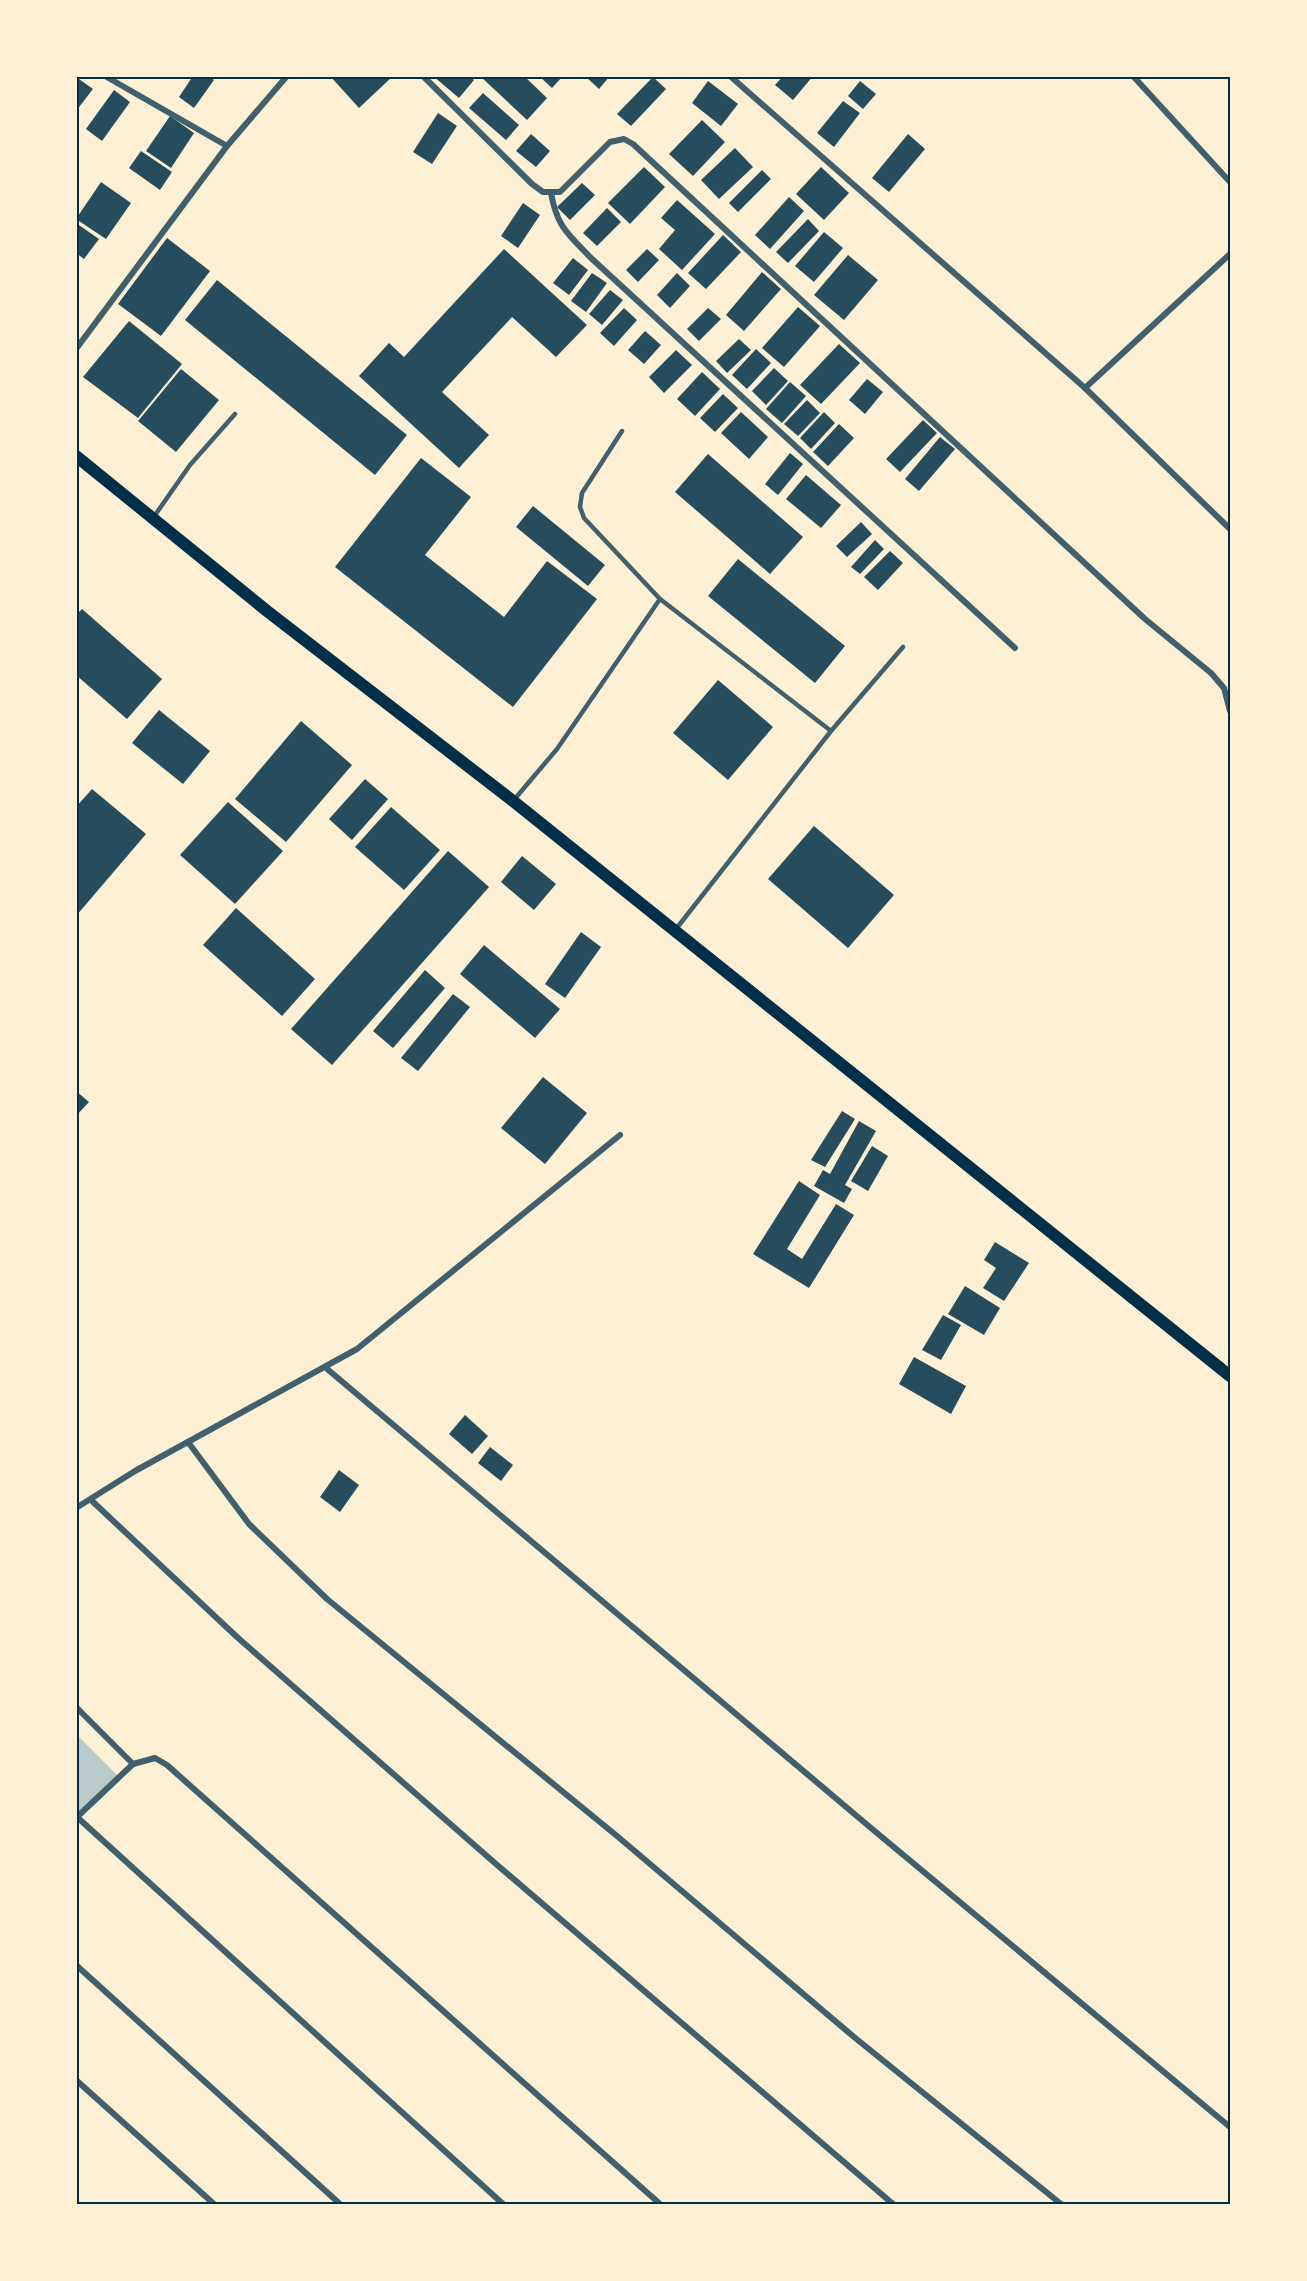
<svg xmlns="http://www.w3.org/2000/svg" width="1307" height="2281" font-family="'Space Grotesk',sans-serif">
  <style>
    .green { fill: #b9caca }
    .building { fill: #264d5e }
    .lines { fill: none; stroke-linecap: round; stroke-linejoin: round }
    .service { stroke: #3f606c; stroke-width: 4.5 }
    .minor { stroke: #3f606c; stroke-width: 6 }
    .secondary { stroke: #003049; stroke-width: 12 }
    .neatline { fill: none; stroke: #003049; stroke-width: 2 }
  </style>
  <rect width="100%" height="100%" fill="#fdf0d5"/>
  <!-- green -->
  <polygon class="green" points="76,1734 120,1778 76,1814"/>
  <!-- building -->
  <g class="building">
    <polygon points="193,76 208,76 214,80 194,108 179,97"/>
    <polygon points="330,76 393,76 359,108"/>
    <polygon points="433,76 469,76 474,80 459,98"/>
    <polygon points="480,76 524,76 547,98 527,120"/>
    <polygon points="539,76 563,76 552,88"/>
    <polygon points="585,76 610,76 599,89"/>
    <polygon points="783,76 813,76 793,100 775,85"/>
    <polygon points="76,77 93,89 76,111"/>
    <polygon points="653,77 666,89 631,126 617,114"/>
    <polygon points="708,81 738,104 721,126 692,103"/>
    <polygon points="860,81 876,94 863,109 848,96"/>
    <polygon points="114,90 130,102 102,141 86,129"/>
    <polygon points="483,93 519,125 506,140 469,108"/>
    <polygon points="843,101 860,113 834,147 817,133"/>
    <polygon points="438,113 457,126 432,164 413,152"/>
    <polygon points="170,116 194,133 171,168 146,151"/>
    <polygon points="702,120 725,142 693,176 669,154"/>
    <polygon points="531,134 550,151 536,167 516,151"/>
    <polygon points="908,134 925,149 889,192 872,178"/>
    <polygon points="735,148 753,167 719,199 701,180"/>
    <polygon points="141,151 172,172 160,190 129,168"/>
    <polygon points="644,167 665,187 630,224 608,203"/>
    <polygon points="821,167 849,193 824,220 796,194"/>
    <polygon points="762,170 771,179 738,212 729,203"/>
    <polygon points="101,182 131,203 106,239 76,219"/>
    <polygon points="582,183 595,195 570,220 557,207"/>
    <polygon points="789,197 804,211 770,249 755,235"/>
    <polygon points="677,200 715,234 682,270 659,249 675,230 661,218"/>
    <polygon points="523,203 540,215 518,248 501,236"/>
    <polygon points="607,208 621,222 597,246 583,233"/>
    <polygon points="808,219 819,231 788,263 776,252"/>
    <polygon points="76,223 99,239 84,259 76,253"/>
    <polygon points="824,232 843,248 814,282 795,266"/>
    <polygon points="723,235 741,252 706,289 688,273"/>
    <polygon points="167,238 210,271 161,336 118,304"/>
    <polygon points="504,249 587,325 556,357 512,317 442,392 489,435 459,468 359,376 389,343 404,357"/>
    <polygon points="647,249 659,260 638,282 626,270"/>
    <polygon points="848,255 878,280 844,320 814,295"/>
    <polygon points="573,258 588,270 569,295 553,283"/>
    <polygon points="762,272 781,289 744,331 726,315"/>
    <polygon points="592,273 607,283 586,312 571,301"/>
    <polygon points="677,273 690,286 670,308 657,295"/>
    <polygon points="217,280 407,435 375,475 185,320"/>
    <polygon points="610,290 623,300 602,325 589,314"/>
    <polygon points="798,307 820,326 784,367 762,348"/>
    <polygon points="624,308 637,320 614,346 600,333"/>
    <polygon points="708,308 721,319 699,341 687,329"/>
    <polygon points="129,321 182,364 138,418 83,377"/>
    <polygon points="645,331 661,345 644,364 628,350"/>
    <polygon points="739,339 751,350 727,373 716,361"/>
    <polygon points="839,344 860,363 821,404 800,385"/>
    <polygon points="756,349 771,363 747,389 732,375"/>
    <polygon points="676,350 692,365 664,393 649,377"/>
    <polygon points="774,368 788,381 766,405 752,391"/>
    <polygon points="181,369 219,400 176,452 138,421"/>
    <polygon points="702,372 720,389 695,416 677,399"/>
    <polygon points="867,379 883,392 865,414 849,400"/>
    <polygon points="790,382 806,396 782,423 766,409"/>
    <polygon points="723,394 738,408 715,432 700,418"/>
    <polygon points="807,400 820,413 798,436 784,424"/>
    <polygon points="741,412 768,437 749,459 721,433"/>
    <polygon points="824,412 835,423 811,449 800,438"/>
    <polygon points="923,420 937,433 900,472 886,459"/>
    <polygon points="839,424 854,438 828,466 813,452"/>
    <polygon points="940,437 955,449 919,491 905,479"/>
    <polygon points="790,453 803,464 778,495 765,484"/>
    <polygon points="708,454 803,537 770,574 675,492"/>
    <polygon points="421,458 471,497 425,555 504,617 547,561 597,599 513,707 335,567"/>
    <polygon points="806,475 841,505 821,528 786,499"/>
    <polygon points="533,506 605,565 588,586 516,527"/>
    <polygon points="861,522 872,534 847,557 836,546"/>
    <polygon points="875,540 884,549 860,574 851,567"/>
    <polygon points="890,551 903,563 878,590 864,577"/>
    <polygon points="738,559 845,646 815,683 708,596"/>
    <polygon points="82,609 162,679 127,719 76,675 76,615"/>
    <polygon points="718,680 773,727 728,780 673,733"/>
    <polygon points="159,710 210,751 183,784 132,743"/>
    <polygon points="301,721 352,765 286,842 235,799"/>
    <polygon points="365,779 388,799 352,840 329,819"/>
    <polygon points="92,789 146,834 76,916 76,807"/>
    <polygon points="228,802 283,851 235,904 180,855"/>
    <polygon points="391,807 440,850 404,890 355,847"/>
    <polygon points="814,826 894,895 848,948 768,879"/>
    <polygon points="448,851 489,887 332,1065 291,1029"/>
    <polygon points="522,856 556,884 534,910 501,882"/>
    <polygon points="236,908 315,979 282,1016 203,945"/>
    <polygon points="581,932 601,947 565,998 545,984"/>
    <polygon points="484,945 560,1009 535,1038 460,974"/>
    <polygon points="425,970 445,988 393,1048 373,1031"/>
    <polygon points="453,994 470,1007 418,1071 401,1058"/>
    <polygon points="543,1077 587,1113 545,1164 501,1128"/>
    <polygon points="76,1091 89,1102 76,1116"/>
    <polygon points="842,1111 855,1119 825,1167 811,1160"/>
    <polygon points="859,1121 876,1131 845,1185 852,1189 844,1203 814,1186 823,1170 830,1174"/>
    <polygon points="872,1146 888,1156 868,1191 851,1181"/>
    <polygon points="799,1181 820,1195 787,1249 802,1259 836,1204 854,1215 809,1288 753,1254"/>
    <polygon points="995,1242 1029,1263 1004,1301 983,1288 996,1268 984,1260"/>
    <polygon points="965,1286 1000,1308 984,1335 948,1314"/>
    <polygon points="943,1315 961,1325 941,1360 922,1350"/>
    <polygon points="914,1357 966,1386 951,1414 899,1384"/>
    <polygon points="465,1415 488,1436 472,1454 449,1434"/>
    <polygon points="490,1447 513,1465 501,1481 478,1463"/>
    <polygon points="339,1470 359,1485 340,1512 320,1497"/>
  </g>
  <g class="lines">
    <!-- service -->
    <g class="service">
      <polyline points="153,518 190,465 235,414"/>
      <polyline points="660,599 831,731"/>
      <polyline points="513,801 557,749 660,599 584,518 580,507 582,493 622,431"/>
      <polyline points="676,929 831,731 903,647"/>
    </g>
    <!-- minor -->
    <g class="minor">
      <polyline points="105,76 227,146"/>
      <polyline points="423,76 532,184 543,192 560,192 610,142 624,139 633,144 1145,619 1211,673 1224,688 1230,711"/>
      <polyline points="730,76 1085,388 1230,529"/>
      <polyline points="1133,76 1230,182"/>
      <path d="M551,193C557,227 568,234 591,258L1015,648"/>
      <polyline points="76,349 227,146 287,76"/>
      <polyline points="1085,388 1230,254"/>
      <polyline points="326,1368 871,1828 1230,2127"/>
      <polyline points="188,1442 249,1524 327,1599 617,1836 854,2037 1061,2204"/>
      <polyline points="91,1500 237,1637 496,1864 893,2204"/>
      <polyline points="76,1508 135,1471 357,1349 620,1135"/>
      <polyline points="76,1707 133,1764 76,1818"/>
      <polyline points="133,1764 155,1758 167,1765 660,2204"/>
      <polyline points="77,1817 503,2204"/>
      <polyline points="76,1965 340,2204"/>
      <polyline points="76,2080 214,2204"/>
    </g>
    <!-- secondary -->
    <polyline class="secondary" points="76,456 267,611 513,801 1230,1376"/>
  </g>
  <!-- border -->
  <rect width="1307" height="2281" fill="none" stroke="#fdf0d5" stroke-width="156"/>
  <rect x="78" y="78" width="1151" height="2125" class="neatline"/>
</svg>
